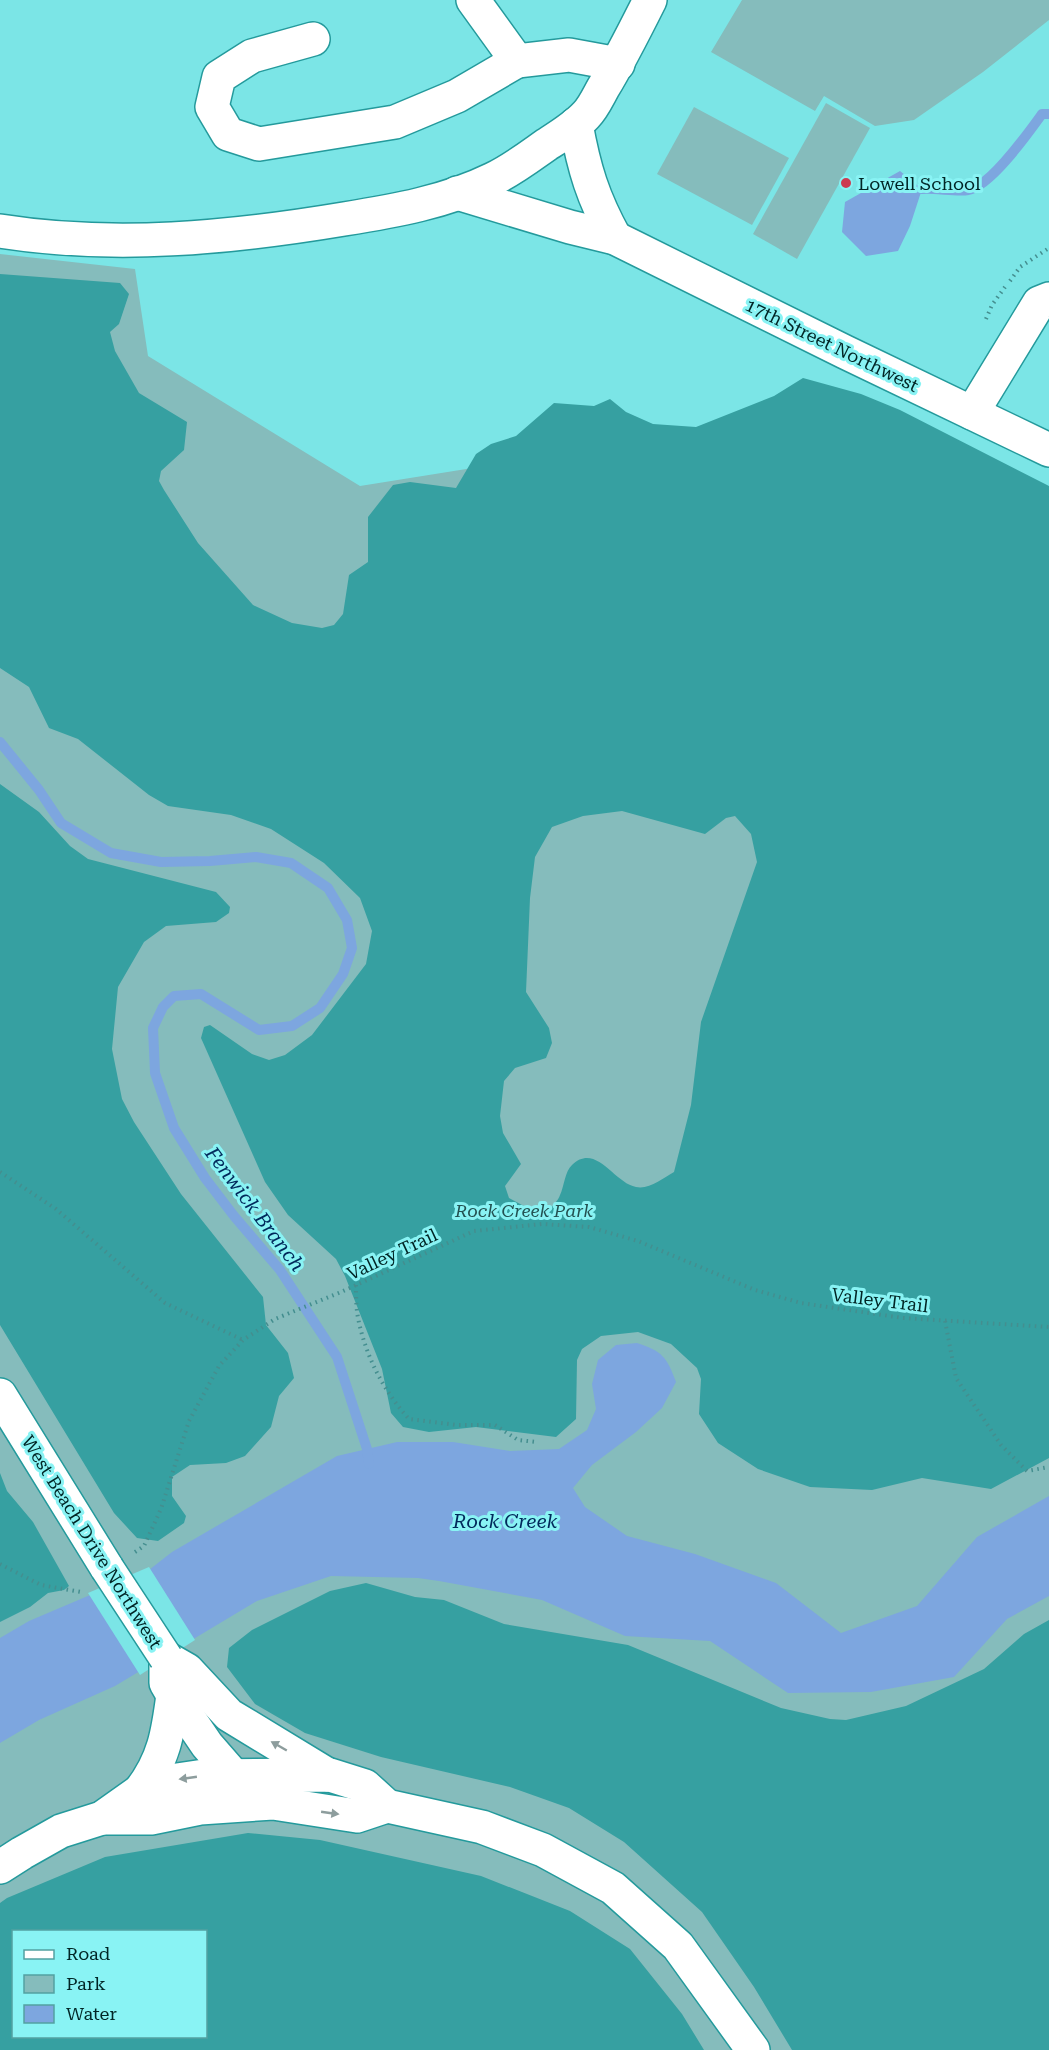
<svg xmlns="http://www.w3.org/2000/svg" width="1049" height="2050" font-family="'Roboto Serif',serif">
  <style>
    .green { fill: #85bcbc; fill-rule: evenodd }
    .forest { fill: #36a0a1; fill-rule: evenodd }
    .water { fill: #7da6df }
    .pier { fill: #7be5e6 }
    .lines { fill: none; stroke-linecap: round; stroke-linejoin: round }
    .stream { stroke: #7da6df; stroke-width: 10 }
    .minor-casing { stroke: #249a9c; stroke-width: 36 }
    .path { stroke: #448e8f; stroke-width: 4; stroke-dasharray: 1.5 4.5; stroke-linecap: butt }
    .minor { stroke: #fff; stroke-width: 33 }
    .minor-bridge-casing { stroke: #249a9c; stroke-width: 36; stroke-linecap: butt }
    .minor-bridge { stroke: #fff; stroke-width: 33 }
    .oneway { fill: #8d9d9d }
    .poi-dot { fill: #cc3b51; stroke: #89f3f4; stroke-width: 2 }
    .labels { text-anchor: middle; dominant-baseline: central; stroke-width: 6; stroke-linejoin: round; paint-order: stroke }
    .poi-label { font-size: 18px; fill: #012525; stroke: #89f3f4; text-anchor: start }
    .street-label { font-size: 18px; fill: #012525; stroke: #89f3f4 }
    .park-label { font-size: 18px; font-style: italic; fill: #235151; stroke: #89f3f4 }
    .water-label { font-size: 20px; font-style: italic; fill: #01295b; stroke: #89f3f4 }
  </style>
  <rect width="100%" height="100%" fill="#7be5e6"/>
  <!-- green -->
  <g class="green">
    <polygon points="742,0 1049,0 1049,20 983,72 914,120 875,126 824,96 815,111 711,52"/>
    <polygon points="826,103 870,128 797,259 753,234"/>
    <polygon points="694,107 789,158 752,225 657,174"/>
    <path d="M0,254L135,269L148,356L360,486L559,454L1049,488V2050H0ZM14,1932H206V2036H14Z"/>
  </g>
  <!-- forest -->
  <g class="forest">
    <path d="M0,274L120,283L129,294L119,324L110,332L115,351L139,393L187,422L184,450L161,471L159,481L164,490L198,543L253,605L292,623L322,628L334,625L343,614L349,575L368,562V517L393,485L410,482L456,488L476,454L491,444L516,436L554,403L594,406L610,399L626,412L653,424L696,427L774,396L803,378L861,394L900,410L1049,486V1458L991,1489L922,1478L872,1490L810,1487L758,1469L718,1443L699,1414L701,1379L697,1368L671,1344L638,1332L601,1336L582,1349L577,1360L576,1419L556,1437L476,1427L429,1432L403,1427L391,1413L382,1369L345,1276L336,1259L288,1215L265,1182L201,1038L204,1027L210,1025L252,1054L269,1060L285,1055L312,1035L366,964L372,931L360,898L324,863L271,829L231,815L168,806L149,795L78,739L49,728L29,687L0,668ZM622,811L705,834L726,818L735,816L751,834L757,862L701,1022L691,1105L674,1172C663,1178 649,1190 636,1187C614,1183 596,1142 572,1165C565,1171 564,1187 560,1195C558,1201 553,1205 549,1210L535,1212L509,1198L505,1186L521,1164L503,1133L500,1116L504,1081L515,1068L546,1058L552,1043L549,1028L526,992L530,898L535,857L552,827L583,816Z"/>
    <polygon points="0,784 39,812 70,846 88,859 216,892 230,907 229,913 216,922 166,926 144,942 118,987 112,1049 122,1099 134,1122 181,1194 263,1297 266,1325 288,1353 294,1378 279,1396 271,1427 245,1456 226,1463 190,1465 172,1477 172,1496 186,1516 184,1523 158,1541 137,1538 114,1513 0,1325"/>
    <polygon points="0,1473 7,1491 33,1522 69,1586 64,1590 48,1593 30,1607 0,1622"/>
    <polygon points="366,1583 415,1597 444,1600 504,1624 628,1645 781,1708 830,1719 846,1720 906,1706 984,1669 1024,1634 1049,1620 1049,2050 792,2050 754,1987 702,1912 624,1842 569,1808 510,1787 381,1757 305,1733 255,1704 227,1667 229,1648 252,1630 330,1591"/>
    <path d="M248,1833L320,1840L481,1876L570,1911L630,1949L682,2014L704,2050H0V1903L7,1898L105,1857ZM14,1932H206V2036H14Z"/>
  </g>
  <!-- water -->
  <g class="water">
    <polygon points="900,171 922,189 910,226 898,251 866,256 842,232 845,202"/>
    <path d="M637,1343C662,1351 667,1357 676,1382L662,1408L636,1432L592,1465L573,1488L585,1507L627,1536L695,1554L776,1583L841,1633L917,1606L977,1537L1049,1496V1596L1007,1619L954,1677L871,1692L788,1693L710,1641L625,1636L542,1600L439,1581L418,1578L331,1576L257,1601L115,1686L39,1720L0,1743V1638L29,1621L149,1570L172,1552L337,1456L397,1442H453L510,1451L559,1449L587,1430L596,1409L592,1384L598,1360L616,1345Z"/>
  </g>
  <!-- pier -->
  <polygon class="pier" points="149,1567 195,1640 140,1675 88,1593"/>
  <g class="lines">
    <!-- stream -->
    <g class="stream">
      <path d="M922,189C935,188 958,192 968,190C990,187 1029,132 1042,114H1049"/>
      <polyline points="0,742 39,790 61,823 111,853 161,862 210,861 256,857 291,863 328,888 347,920 352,948 343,974 320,1008 292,1026 259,1030 201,994 174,996 163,1007 153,1028 155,1073 174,1128 205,1178 234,1216 280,1270 337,1357 367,1449 369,1464"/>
    </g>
    <defs>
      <g id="minor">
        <polyline points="473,0 517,61 569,55 618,64"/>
        <polyline points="313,39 252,56 219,77 212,107 228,134 259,144 395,122 457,96 517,61"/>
        <path d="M576,124C584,169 593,198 615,238"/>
        <polyline points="457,193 570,227 615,238 845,352 1049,450"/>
        <path d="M0,231C114,249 230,238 344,219C394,211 446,202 493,179C512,170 529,157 546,145C560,136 575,127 586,115C593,108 598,97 603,88C620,60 635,30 650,0"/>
        <polyline points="972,413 1039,303 1049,299"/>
        <polyline points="0,1395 107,1568"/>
        <polyline points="166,1658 187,1670 229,1715 328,1775"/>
        <polyline points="166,1658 166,1683 173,1695 207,1745 234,1776 245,1783"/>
        <path d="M140,1791C164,1760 168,1733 173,1695"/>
        <polyline points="102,1818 151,1818 200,1808 273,1803 357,1816 387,1806"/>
        <polyline points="0,1867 22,1853 61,1831 102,1818 140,1791 177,1780 204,1776 330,1775 365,1786 387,1806 482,1827 543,1850 613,1888 678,1946 753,2050"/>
      </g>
    </defs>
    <!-- minor casing -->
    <use href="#minor" class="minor-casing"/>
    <!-- path -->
    <g class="path">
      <polyline points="1010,281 1020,267 1049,248"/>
      <polyline points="986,319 992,305 1005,287"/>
      <polyline points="0,1172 56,1209 165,1303 243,1340"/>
      <path d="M356,1285C356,1296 356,1307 358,1318C366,1357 383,1390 409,1419L457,1425H495L518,1440L536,1442"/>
      <polyline points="945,1321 956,1378 1001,1445 1027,1471 1049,1467"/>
      <polyline points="135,1552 144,1546 161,1509 189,1421 219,1366 243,1340 275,1319 341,1292 474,1231 542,1224 589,1227 638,1241 755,1290 801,1303 903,1318 1049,1327"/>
      <polyline points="0,1564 41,1585 81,1592"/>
    </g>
    <!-- minor -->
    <use href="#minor" class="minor"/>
    <defs>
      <polyline id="minor-bridge" points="107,1568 166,1658"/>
    </defs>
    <!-- minor-bridge casing -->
    <use href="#minor-bridge" class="minor-bridge-casing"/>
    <!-- minor-bridge -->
    <use href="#minor-bridge" class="minor-bridge"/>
  </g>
  <!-- one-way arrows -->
  <defs><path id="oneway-solid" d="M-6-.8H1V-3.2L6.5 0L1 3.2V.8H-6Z" transform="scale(1.5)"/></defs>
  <g class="oneway">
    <use href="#oneway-solid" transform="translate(279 1746) rotate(-150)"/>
    <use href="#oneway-solid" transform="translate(188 1778) rotate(172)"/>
    <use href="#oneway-solid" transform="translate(330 1813) rotate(8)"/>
  </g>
  <!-- markers -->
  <circle class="poi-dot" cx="846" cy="183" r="6"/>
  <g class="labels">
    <!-- poi labels -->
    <g class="poi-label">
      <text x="858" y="183">Lowell School</text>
    </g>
    <!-- street labels -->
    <g class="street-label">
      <text transform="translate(832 345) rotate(26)">17th Street Northwest</text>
      <text transform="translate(392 1254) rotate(-25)">Valley Trail</text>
      <text transform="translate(880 1300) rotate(7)">Valley Trail</text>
      <text transform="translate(92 1542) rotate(58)">West Beach Drive Northwest</text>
    </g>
    <!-- park labels -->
    <g class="park-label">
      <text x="524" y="1210">Rock Creek Park</text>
    </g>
    <!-- water labels -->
    <g class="water-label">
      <text transform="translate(255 1209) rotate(53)">Fenwick Branch</text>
      <text x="505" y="1521">Rock Creek</text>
    </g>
  </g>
  <!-- legend -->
  <rect x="12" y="1930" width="195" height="108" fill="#89f3f4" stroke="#53a1a1" stroke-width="1.5"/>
  <rect x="24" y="1950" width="30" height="9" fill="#ffffff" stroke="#53a1a1" stroke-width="1.5"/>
  <text x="66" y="1960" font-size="18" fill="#012525">Road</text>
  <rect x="24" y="1975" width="30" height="18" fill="#85bcbc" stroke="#53a1a1" stroke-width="1.5"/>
  <text x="66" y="1990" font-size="18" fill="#012525">Park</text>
  <rect x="24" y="2005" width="30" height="18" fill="#7da6df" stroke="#53a1a1" stroke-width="1.5"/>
  <text x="66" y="2020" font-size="18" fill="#012525">Water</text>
</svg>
